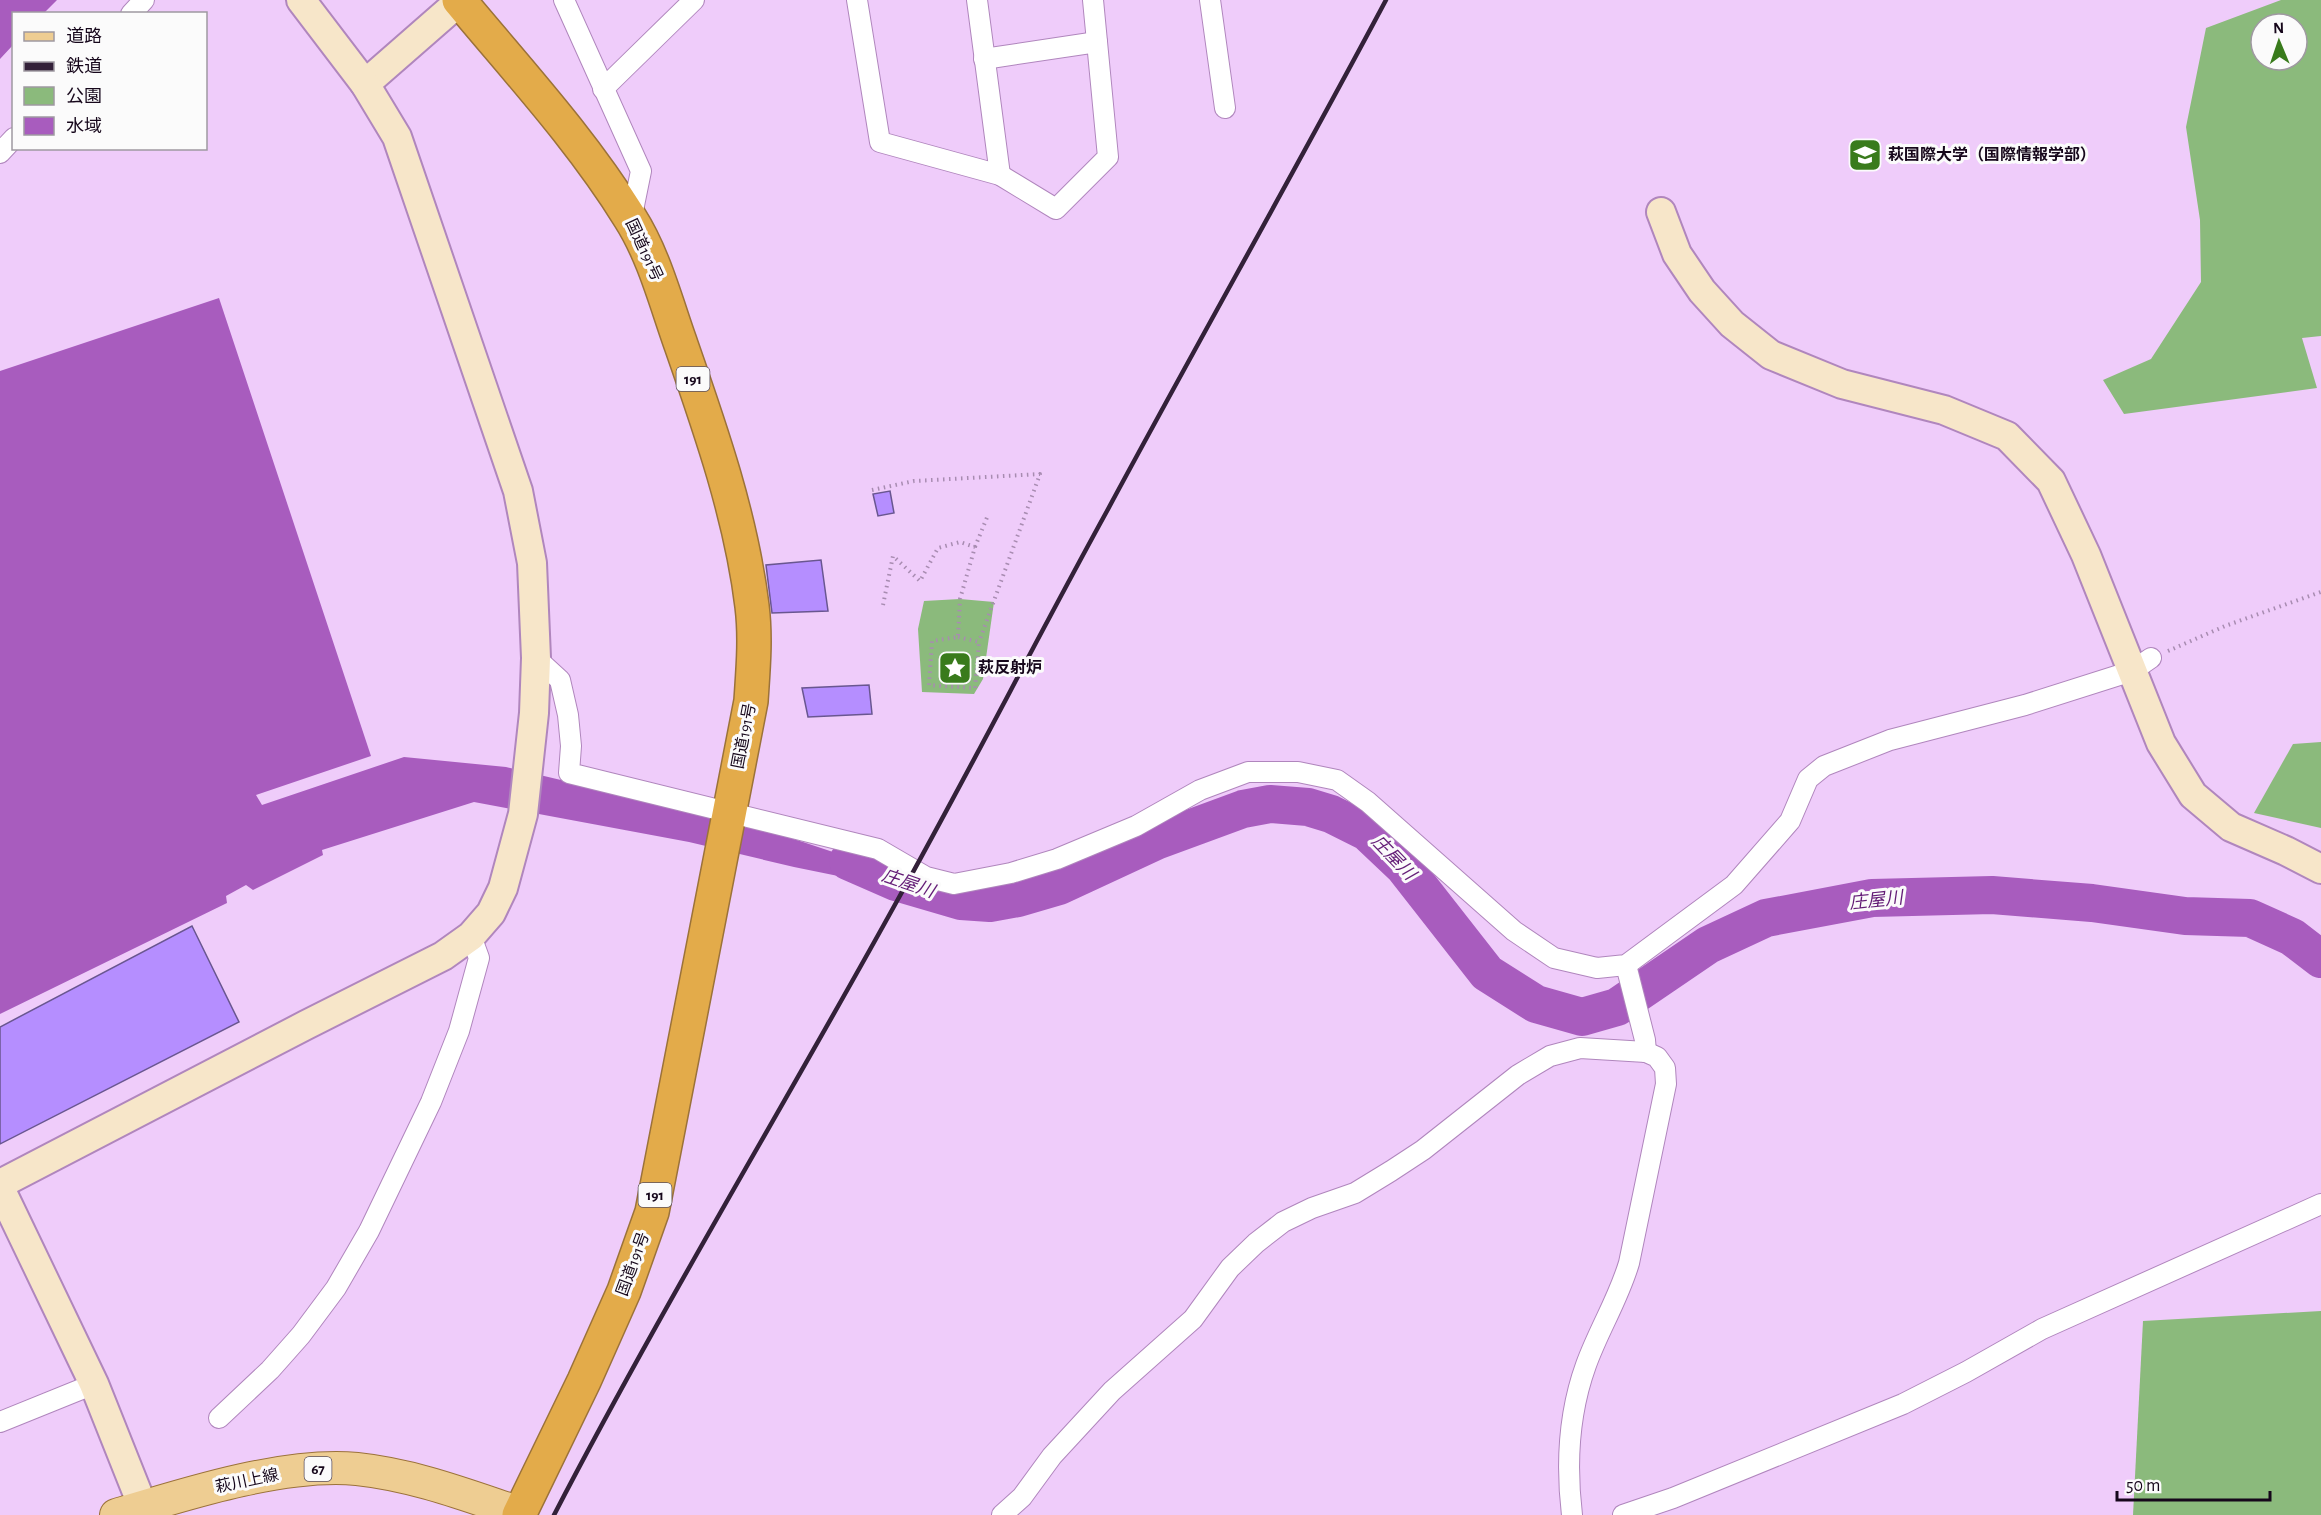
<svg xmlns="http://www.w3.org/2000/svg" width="2321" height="1515" font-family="'Alegreya Sans','Noto Sans JP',sans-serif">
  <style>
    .green { fill: #8bba7c; fill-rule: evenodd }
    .water { fill: #a85cbe }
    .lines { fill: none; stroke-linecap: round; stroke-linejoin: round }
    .river { stroke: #a85cbe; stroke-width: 38 }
    .building { fill: #b58eff; stroke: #695690; stroke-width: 1.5 }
    .street-casing { stroke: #b086bd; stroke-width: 22 }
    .secondary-casing { stroke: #b086bd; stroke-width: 32 }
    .primary-casing { stroke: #9b723a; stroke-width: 34 }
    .highway-casing { stroke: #9b723a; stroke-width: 36 }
    .path { stroke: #a88cb1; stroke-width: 4; stroke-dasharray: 1.5 4.5; stroke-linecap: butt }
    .street { stroke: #fff; stroke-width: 20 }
    .secondary { stroke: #f7e6c9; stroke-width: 28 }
    .primary { stroke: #eecd92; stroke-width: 32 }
    .highway { stroke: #e3ab4a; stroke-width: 33 }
    .rail { stroke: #332139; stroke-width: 4.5 }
    .labels { text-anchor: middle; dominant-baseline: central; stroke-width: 6; stroke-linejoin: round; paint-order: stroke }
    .shield { fill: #fbfbfb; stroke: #5b505e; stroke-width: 1.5 }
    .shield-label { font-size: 15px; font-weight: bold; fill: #16071b }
    .poi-label { font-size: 16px; font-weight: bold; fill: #16071b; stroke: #fbfbfb; text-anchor: start }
    .street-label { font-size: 16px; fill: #16071b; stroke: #fbfbfb }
    .water-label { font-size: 18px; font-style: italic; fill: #631c76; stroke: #fbfbfb }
  </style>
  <rect width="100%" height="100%" fill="#efccfa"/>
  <!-- green -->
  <g class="green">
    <path d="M2281,0H2321V336L2302,338L2317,388L2124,414L2103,380L2151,359L2201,282L2200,220L2186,127L2206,28ZM2261,24H2297V60H2261Z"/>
    <polygon points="960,599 994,602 983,679 974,694 922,692 918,629 924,601"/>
    <polygon points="2321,742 2321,828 2254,813 2293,744"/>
    <polygon points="2321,1311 2321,1515 2133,1515 2143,1321"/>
  </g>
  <!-- water -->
  <g class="water">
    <polygon points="0,0 57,0 44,13 14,14 13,45 0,59"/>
    <polygon points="219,298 371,756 256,795 262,805 404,757 506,767 688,810 782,835 896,873 892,887 794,867 689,842 474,802 322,850 323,855 253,890 246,885 226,896 227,903 0,1014 0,371"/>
  </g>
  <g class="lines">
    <!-- river -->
    <polyline class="river" points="848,861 896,882 961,901 990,903 1018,898 1059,886 1156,841 1243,809 1270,804 1308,807 1331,814 1367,832 1404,867 1487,973 1536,1004 1582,1017 1617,1007 1708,945 1766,918 1872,898 1992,895 2092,903 2185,916 2250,918 2292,937 2321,959"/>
  </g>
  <!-- building -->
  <g class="building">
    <polygon points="890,491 894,513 878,516 873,494"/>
    <polygon points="821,560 828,611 772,613 766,565"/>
    <polygon points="966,659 966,676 941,675 941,660"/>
    <polygon points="869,685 872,714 808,717 802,688"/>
    <polygon points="192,926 239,1022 0,1144 0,1027"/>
  </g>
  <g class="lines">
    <defs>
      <g id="street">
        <polyline points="564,0 641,171 631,220"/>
        <polyline points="857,0 880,142 1000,175 1056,209 1108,157 1093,0"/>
        <polyline points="977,0 1000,175"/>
        <polyline points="1210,0 1225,108"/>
        <polyline points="131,14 144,0"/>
        <polyline points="984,59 1097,42"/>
        <polyline points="603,89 694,0"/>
        <polyline points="0,153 14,138"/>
        <polyline points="536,658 560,680 568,715 571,746 569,773 878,849 926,877 954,884 1011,873 1057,859 1136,826 1200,790 1248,772 1298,772 1337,780 1368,802 1514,931 1554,958 1597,968 1626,965 1734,885 1790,821 1808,779 1824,766 1890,740 2025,705 2132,671 2151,658"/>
        <polyline points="1626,965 1645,1040 1646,1052"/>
        <polyline points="219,1418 270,1370 301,1335 336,1288 369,1231 431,1102 459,1031 479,958 471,936"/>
        <polyline points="0,1422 94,1384"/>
        <path d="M1002,1515L1022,1497L1052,1456L1112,1391L1193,1319L1230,1268L1256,1243L1283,1222L1312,1208L1355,1193L1391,1171L1423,1150L1518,1075L1550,1056L1580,1048L1646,1052L1657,1057L1665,1068L1666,1084L1629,1263C1618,1300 1599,1329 1586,1365C1569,1412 1566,1465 1572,1515"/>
        <polyline points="1623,1515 1673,1498 1903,1404 1966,1372 2042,1329 2321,1204"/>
      </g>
      <g id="secondary">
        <polyline points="365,84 460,1"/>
        <polyline points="1661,212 1677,254 1702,291 1732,324 1771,355 1842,384 1944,410 2007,436 2051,481 2086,555 2161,743 2193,795 2231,827 2286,851 2321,869"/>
        <polyline points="0,1184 306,1025 443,956 471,936 491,913 503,888 523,814 534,713 536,658 532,563 518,491 397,137 365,84 301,0"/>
        <polyline points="0,1188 94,1384 143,1507"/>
      </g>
      <path id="primary" d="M116,1515C185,1494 285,1462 357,1469C414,1475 466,1495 520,1513"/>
      <path id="highway" d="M459,0C518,71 581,139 630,218C653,254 665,299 679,339C709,425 741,515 752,606C756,638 753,670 751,701L652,1212L624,1291L584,1381L519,1515"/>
    </defs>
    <!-- street casing -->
    <use href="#street" class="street-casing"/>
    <!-- secondary casing -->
    <use href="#secondary" class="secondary-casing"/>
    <!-- primary casing -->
    <use href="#primary" class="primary-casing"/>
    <!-- highway casing -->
    <use href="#highway" class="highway-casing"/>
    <!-- path -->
    <g class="path">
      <polyline points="872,490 914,481 1040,474 979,642"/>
      <polyline points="975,547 988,515"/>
      <polyline points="883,605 893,556 920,581 938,548 960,542 975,547 960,599 958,637"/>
      <polygon points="958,637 979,642 975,688 929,685 932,641"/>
      <polyline points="2168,651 2225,626 2321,592"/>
    </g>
    <!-- street -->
    <use href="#street" class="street"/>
    <!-- secondary -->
    <use href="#secondary" class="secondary"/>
    <!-- primary -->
    <use href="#primary" class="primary"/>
    <!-- highway -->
    <use href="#highway" class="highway"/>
    <!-- rail -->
    <path class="rail" d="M554,1515C662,1307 784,1106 897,901C969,772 1036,640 1107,511C1199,340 1295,171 1386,0"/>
  </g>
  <!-- icons -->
  <defs>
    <symbol id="university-square" viewBox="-11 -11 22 22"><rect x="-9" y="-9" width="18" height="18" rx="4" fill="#397b1c" stroke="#fbfbfb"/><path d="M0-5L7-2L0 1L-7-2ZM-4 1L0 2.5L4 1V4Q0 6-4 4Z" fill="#fff"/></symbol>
    <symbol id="sight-square" viewBox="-11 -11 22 22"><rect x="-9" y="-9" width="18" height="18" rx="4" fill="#397b1c" stroke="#fbfbfb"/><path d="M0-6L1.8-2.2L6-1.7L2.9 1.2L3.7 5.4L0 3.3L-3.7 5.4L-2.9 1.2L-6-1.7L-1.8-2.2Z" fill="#fff"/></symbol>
  </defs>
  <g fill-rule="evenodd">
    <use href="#university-square" x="1846" y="136" width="38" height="38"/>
    <use href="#sight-square" x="936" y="649" width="38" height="38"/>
  </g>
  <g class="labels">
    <!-- shield labels -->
    <g class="shield">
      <rect x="676.5" y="367" width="33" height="24" rx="4.5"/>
      <rect x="638.5" y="1183" width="33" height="24" rx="4.5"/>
      <rect x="304.5" y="1457" width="27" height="24" rx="4.5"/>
    </g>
    <g class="shield-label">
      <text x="693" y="379">191</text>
      <text x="655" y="1195">191</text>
      <text x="318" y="1469">67</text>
    </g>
    <!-- poi labels -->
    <g class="poi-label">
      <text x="1888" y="155">萩国際大学（国際情報学部）</text>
      <text x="978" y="668">萩反射炉</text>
    </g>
    <!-- street labels -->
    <g class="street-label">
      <text transform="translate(644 250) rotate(65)">国道191号</text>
      <text transform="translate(744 736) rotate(-79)">国道191号</text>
      <text transform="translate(633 1264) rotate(-70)">国道191号</text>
      <text transform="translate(247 1481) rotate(-12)">萩川上線</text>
    </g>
    <!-- water labels -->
    <g class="water-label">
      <text transform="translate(1393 858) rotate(46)">庄屋川</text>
      <text transform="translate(908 884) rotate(19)">庄屋川</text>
      <text transform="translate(1876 901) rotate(-6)">庄屋川</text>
    </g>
  </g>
  <!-- legend -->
  <rect x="12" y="12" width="195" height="138" fill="#fbfbfb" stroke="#9f99a1" stroke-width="1.5"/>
  <rect x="24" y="32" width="30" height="9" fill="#eecd92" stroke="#9f99a1" stroke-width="1.5"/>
  <text x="66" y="42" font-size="18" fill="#16071b">道路</text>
  <rect x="24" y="62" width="30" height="9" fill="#332139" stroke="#9f99a1" stroke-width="1.5"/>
  <text x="66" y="72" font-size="18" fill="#16071b">鉄道</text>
  <rect x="24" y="87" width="30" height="18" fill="#8bba7c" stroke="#9f99a1" stroke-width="1.5"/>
  <text x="66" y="102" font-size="18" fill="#16071b">公園</text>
  <rect x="24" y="117" width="30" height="18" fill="#a85cbe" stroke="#9f99a1" stroke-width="1.5"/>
  <text x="66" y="132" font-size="18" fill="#16071b">水域</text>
  <!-- north arrow -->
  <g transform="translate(2279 42) rotate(358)"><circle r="28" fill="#fbfbfb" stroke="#9f99a1" stroke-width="1.5"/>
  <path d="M0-4.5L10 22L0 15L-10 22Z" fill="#397b1c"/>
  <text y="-9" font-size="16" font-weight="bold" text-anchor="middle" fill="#16071b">N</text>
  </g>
  <!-- scale -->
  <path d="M2117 1491v9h153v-9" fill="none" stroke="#16071b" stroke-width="3"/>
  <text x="2126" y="1491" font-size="18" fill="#16071b" stroke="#fbfbfb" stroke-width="4.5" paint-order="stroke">50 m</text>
</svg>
